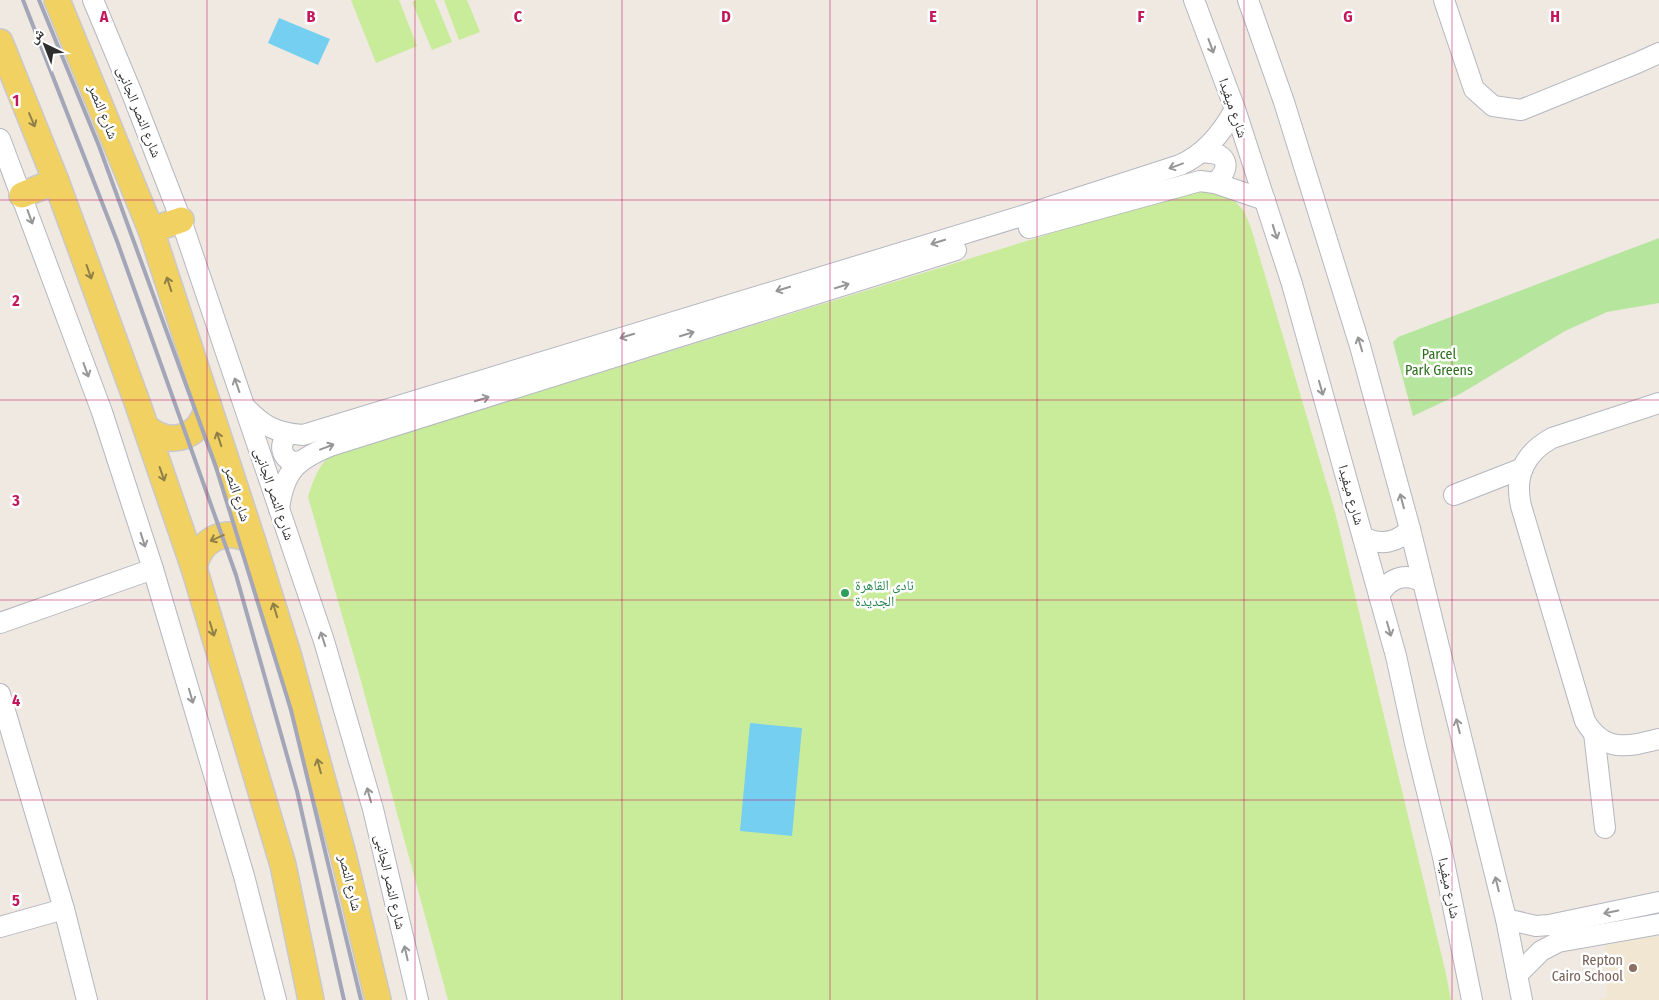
<svg xmlns="http://www.w3.org/2000/svg" width="1659" height="1000" font-family="'Fira Sans Condensed','Noto Naskh Arabic',sans-serif">
  <style>
    .education { fill: #f0e6d1 }
    .green { fill: #b6e59e }
    .pitch { fill: #c9ec9a }
    .water { fill: #75cff0 }
    .lines { fill: none; stroke-linecap: round; stroke-linejoin: round }
    .minor-casing { stroke: #b4b7c1; stroke-width: 22 }
    .major-casing { stroke: #c9c9c9; stroke-width: 28 }
    .minor { stroke: #fff; stroke-width: 20 }
    .major { stroke: #f2d163; stroke-width: 25 }
    .rail { stroke: #a3a6b8; stroke-width: 4 }
    .oneway { stroke: #969696 }
    .oneway2 { stroke: #908048 }
    .grid { fill: none; stroke: #c2185b; stroke-width: 1; stroke-opacity: 0.55 }
    .leisure-dot { fill: #2e9e5b; stroke: #fff; stroke-width: 2 }
    .education-dot { fill: #8d6e63; stroke: #fff; stroke-width: 2 }
    .labels { text-anchor: middle; dominant-baseline: central; stroke-width: 5; stroke-linejoin: round; paint-order: stroke }
    .street-label { font-size: 14px; fill: #2e2e2e; stroke: #fff }
    .park-label { font-size: 14px; fill: #2c6e1b; stroke: #fff }
    .leisure-label { font-size: 14px; fill: #27864d; stroke: #fff; text-anchor: start }
    .education-label { font-size: 14px; fill: #785e54; stroke: #fff; text-anchor: end }
    .grid-label { font-size: 16px; text-anchor: middle; font-weight: bold; fill: #c2185b; stroke: #fff; stroke-width: 5; stroke-linejoin: round; paint-order: stroke }
  </style>
  <rect width="100%" height="100%" fill="#efe9e1"/>
  <!-- education -->
  <polygon class="education" points="1659,935 1659,1000 1598,1000 1607,996 1606,940"/>
  <!-- green -->
  <polygon class="green" points="1659,238 1659,303 1607,312 1565,331 1460,394 1413,416 1393,342 1398,337"/>
  <!-- pitch -->
  <g class="pitch">
    <polygon points="351,0 399,0 417,46 376,63"/>
    <polygon points="417,0 435,0 452,42 432,50 412,2"/>
    <polygon points="444,0 467,0 480,32 459,40"/>
    <path d="M1195,189L1231,197L1244,211L1251,228L1335,512L1446,974L1451,1000H448L359,674L308,497C313,480 319,464 333,453C340,447 390,437 402,434Z"/>
  </g>
  <!-- water -->
  <g class="water">
    <polygon points="279,18 330,39 318,65 268,43"/>
    <polygon points="750,723 802,728 792,836 740,831"/>
  </g>
  <g class="lines">
    <defs>
      <g id="minor">
        <polyline points="93,0 131,91 181,220 324,641 373,809 418,1000"/>
        <polyline points="1194,0 1235,109 1292,284 1396,656 1415,743 1443,857 1472,1000"/>
        <polyline points="1248,0 1284,102 1360,346 1410,529 1506,919 1522,1000"/>
        <polyline points="1444,0 1474,89 1493,106 1521,110 1637,63 1659,53"/>
        <polyline points="0,139 102,412 153,569 244,876 276,1000"/>
        <path d="M1202,152C1207,153 1215,153 1219,155C1232,163 1223,176 1215,183"/>
        <polyline points="1029,228 1200,181 1215,183 1265,200"/>
        <path d="M1659,403L1552,438C1525,453 1514,475 1521,506L1585,721C1604,753 1628,747 1659,739"/>
        <path d="M245,407C263,426 276,433 303,435L1025,215L1180,165C1205,154 1222,133 1235,109"/>
        <path d="M290,434C275,443 283,466 301,461"/>
        <polyline points="1454,495 1523,468"/>
        <path d="M279,509C284,471 296,460 330,446L956,250"/>
        <path d="M1363,537C1381,546 1397,543 1410,529"/>
        <path d="M1379,596C1388,578 1405,572 1423,582"/>
        <polyline points="0,623 153,569"/>
        <polyline points="0,694 64,909 87,1000"/>
        <polyline points="1594,733 1605,828"/>
        <polyline points="1506,919 1536,926 1549,925 1659,902"/>
        <polyline points="0,927 64,909"/>
        <polyline points="1517,975 1541,951 1558,942 1659,924"/>
      </g>
      <g id="major">
        <polyline points="57,0 151,230 253,542 288,654 343,854 378,1000"/>
        <polyline points="0,42 56,181 137,402 194,568 283,865 311,1000"/>
        <polyline points="22,195 56,181"/>
        <polyline points="151,230 181,220"/>
        <path d="M146,427C171,449 202,437 208,404"/>
        <path d="M194,568C200,538 227,526 253,542"/>
      </g>
    </defs>
    <!-- minor casing -->
    <use href="#minor" class="minor-casing"/>
    <!-- major casing -->
    <use href="#major" class="major-casing"/>
    <!-- minor -->
    <use href="#minor" class="minor"/>
    <!-- major -->
    <use href="#major" class="major"/>
    <!-- rail -->
    <g class="rail">
      <polyline points="23,0 117,241 236,575 297,791 344,1000"/>
      <polyline points="39,0 99,146 216,467 291,710 361,1000"/>
    </g>
  </g>
  <!-- one-way arrows -->
  <defs><path id="oneway-shaft" d="M-6 0H5M1.5-3L5.5 0L1.5 3" fill="none" stroke-width="1.6" stroke-linecap="round" stroke-linejoin="round" transform="scale(1.25)"/></defs>
  <g class="oneway">
    <use href="#oneway-shaft" transform="translate(1211 46) rotate(70)"/>
    <use href="#oneway-shaft" transform="translate(1176 166) rotate(160)"/>
    <use href="#oneway-shaft" transform="translate(30 217) rotate(70)"/>
    <use href="#oneway-shaft" transform="translate(1275 232) rotate(72)"/>
    <use href="#oneway-shaft" transform="translate(938 242) rotate(163)"/>
    <use href="#oneway-shaft" transform="translate(842 286) rotate(-17)"/>
    <use href="#oneway-shaft" transform="translate(783 289) rotate(163)"/>
    <use href="#oneway-shaft" transform="translate(687 334) rotate(-17)"/>
    <use href="#oneway-shaft" transform="translate(627 336) rotate(163)"/>
    <use href="#oneway-shaft" transform="translate(1360 344) rotate(-107)"/>
    <use href="#oneway-shaft" transform="translate(86 370) rotate(70)"/>
    <use href="#oneway-shaft" transform="translate(237 385) rotate(-109)"/>
    <use href="#oneway-shaft" transform="translate(1321 388) rotate(74)"/>
    <use href="#oneway-shaft" transform="translate(482 399) rotate(-17)"/>
    <use href="#oneway-shaft" transform="translate(327 447) rotate(-21)"/>
    <use href="#oneway-shaft" transform="translate(1402 501) rotate(-105)"/>
    <use href="#oneway-shaft" transform="translate(143 540) rotate(72)"/>
    <use href="#oneway-shaft" transform="translate(1389 629) rotate(74)"/>
    <use href="#oneway-shaft" transform="translate(323 639) rotate(-108)"/>
    <use href="#oneway-shaft" transform="translate(191 696) rotate(74)"/>
    <use href="#oneway-shaft" transform="translate(1458 726) rotate(-104)"/>
    <use href="#oneway-shaft" transform="translate(369 795) rotate(-106)"/>
    <use href="#oneway-shaft" transform="translate(1497 884) rotate(-104)"/>
    <use href="#oneway-shaft" transform="translate(1611 912) rotate(168)"/>
    <use href="#oneway-shaft" transform="translate(406 953) rotate(-103)"/>
  </g>
  <g class="oneway2">
    <use href="#oneway-shaft" transform="translate(32 120) rotate(67)"/>
    <use href="#oneway-shaft" transform="translate(89 272) rotate(70)"/>
    <use href="#oneway-shaft" transform="translate(169 284) rotate(-108)"/>
    <use href="#oneway-shaft" transform="translate(219 439) rotate(-108)"/>
    <use href="#oneway-shaft" transform="translate(162 474) rotate(71)"/>
    <use href="#oneway-shaft" transform="translate(217 538) rotate(156)"/>
    <use href="#oneway-shaft" transform="translate(275 610) rotate(-107)"/>
    <use href="#oneway-shaft" transform="translate(212 629) rotate(73)"/>
    <use href="#oneway-shaft" transform="translate(319 766) rotate(-105)"/>
  </g>
  <!-- grid -->
  <path class="grid" d="M207,0V1000M415,0V1000M622,0V1000M830,0V1000M1037,0V1000M1244,0V1000M1452,0V1000M0,200H1659M0,400H1659M0,600H1659M0,800H1659"/>
  <!-- markers -->
  <circle class="leisure-dot" cx="845" cy="593" r="5"/>
  <circle class="education-dot" cx="1633" cy="968" r="5"/>
  <g class="labels">
    <!-- street labels -->
    <g class="street-label">
      <text transform="translate(1233 108) rotate(71)">شارع ميفيدا</text>
      <text transform="translate(103 112) rotate(68)">شارع النصر</text>
      <text transform="translate(139 112) rotate(68)">شارع النصر الجانبى</text>
      <text transform="translate(237 494) rotate(72)">شارع النصر</text>
      <text transform="translate(274 494) rotate(71)">شارع النصر الجانبى</text>
      <text transform="translate(1351 495) rotate(74)">شارع ميفيدا</text>
      <text transform="translate(390 882) rotate(77)">شارع النصر الجانبى</text>
      <text transform="translate(350 883) rotate(76)">شارع النصر</text>
      <text transform="translate(1449 888) rotate(78)">شارع ميفيدا</text>
    </g>
    <!-- park labels -->
    <g class="park-label">
      <text x="1439" y="354">Parcel<tspan x="1439" dy="16">Park Greens</tspan></text>
    </g>
    <!-- leisure labels -->
    <g class="leisure-label">
      <text x="855" y="585">نادى القاهرة<tspan x="855" dy="16">الجديدة</tspan></text>
    </g>
    <!-- education labels -->
    <g class="education-label">
      <text x="1623" y="960">Repton<tspan x="1623" dy="16">Cairo School</tspan></text>
    </g>
  </g>
  <g class="grid-label">
    <text x="104" y="22">A</text>
    <text x="311" y="22">B</text>
    <text x="518" y="22">C</text>
    <text x="726" y="22">D</text>
    <text x="933" y="22">E</text>
    <text x="1141" y="22">F</text>
    <text x="1348" y="22">G</text>
    <text x="1555" y="22">H</text>
    <text x="16" y="106">1</text>
    <text x="16" y="306">2</text>
    <text x="16" y="506">3</text>
    <text x="16" y="706">4</text>
    <text x="16" y="906">5</text>
  </g>
  <!-- north arrow -->
  <g transform="translate(45 45) rotate(317)" stroke="#ffffff" stroke-width="4" paint-order="stroke">
  <path d="M0-4L9 19L0 12L-9 19Z" fill="#2e2e2e"/>
  <text y="-8" font-size="14" font-weight="bold" text-anchor="middle" fill="#2e2e2e">ش</text>
  </g>
</svg>
